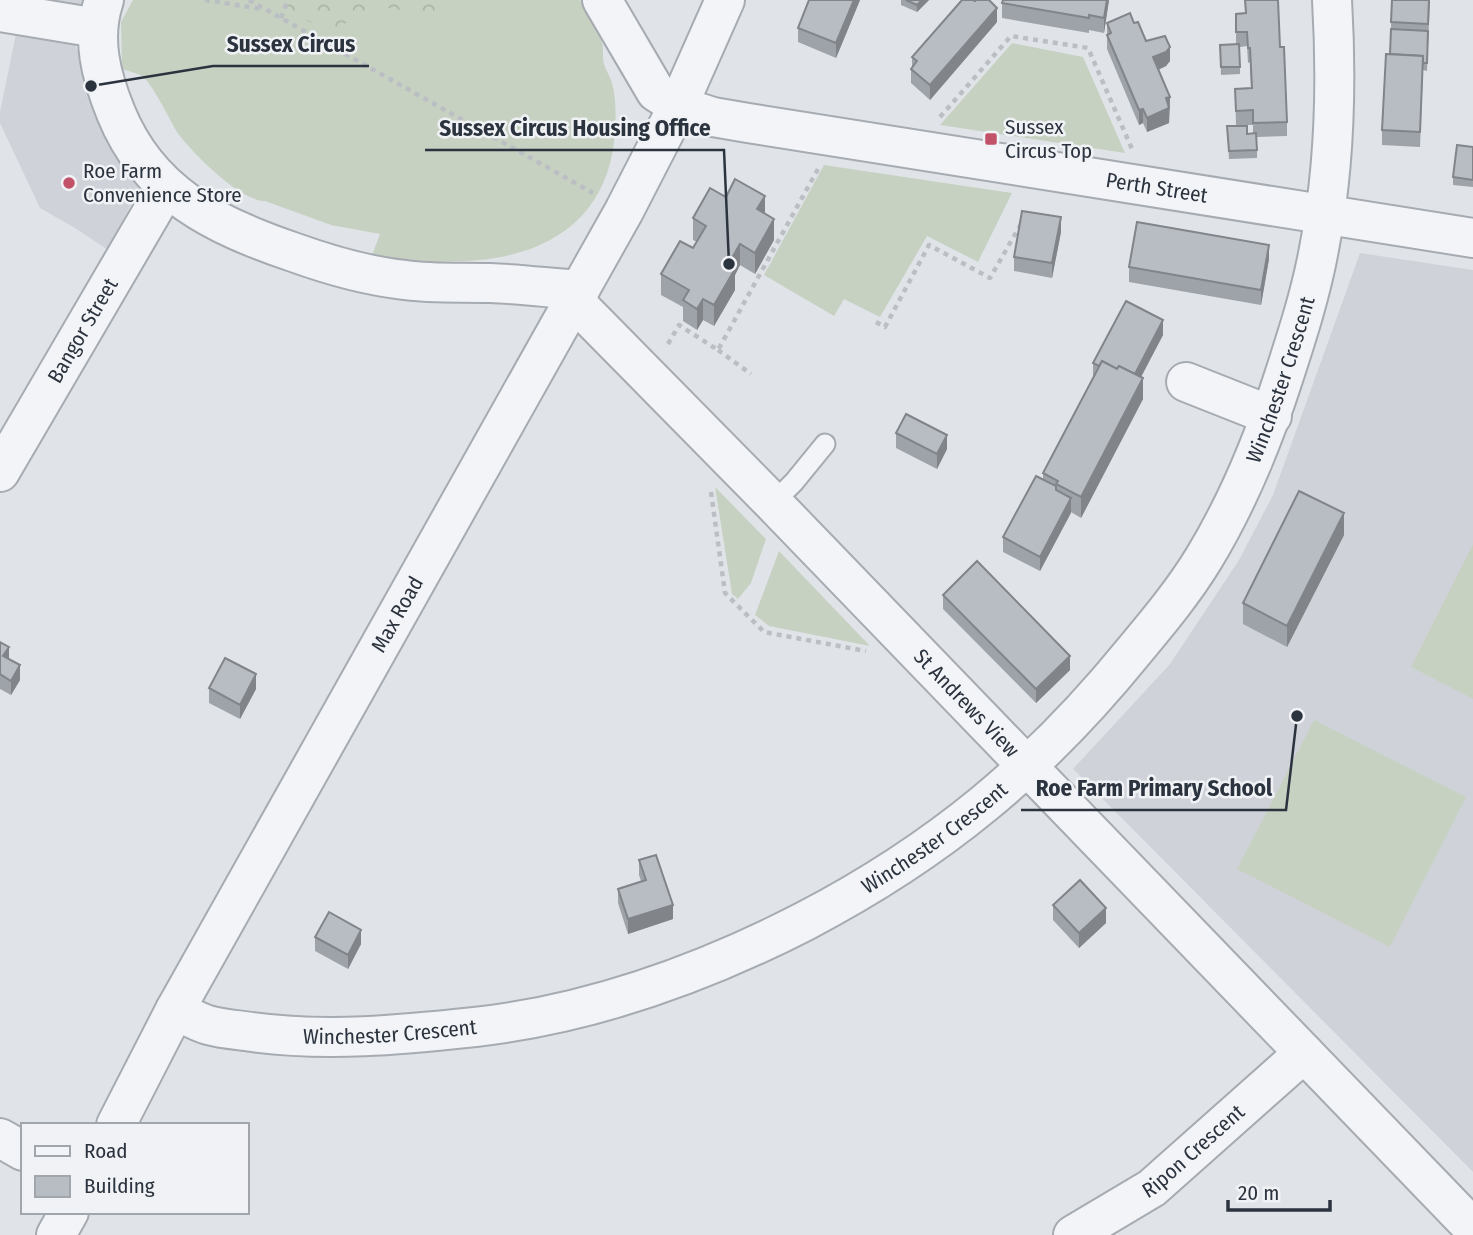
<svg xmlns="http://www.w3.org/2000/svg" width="1473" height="1235" font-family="'Fira Sans Condensed',sans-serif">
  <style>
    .built { fill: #cfd3d9 }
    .grass { fill: #c7d1c2 }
    .park { fill: url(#park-crowns) }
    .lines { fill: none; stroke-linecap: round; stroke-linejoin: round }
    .service-casing { stroke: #a6abb2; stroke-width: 23 }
    .minor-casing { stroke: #a6abb2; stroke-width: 42 }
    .tertiary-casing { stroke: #a6abb2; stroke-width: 42 }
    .path { stroke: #bbbec3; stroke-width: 4.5; stroke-dasharray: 5 5; stroke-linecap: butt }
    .service { stroke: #f3f4f7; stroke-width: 19 }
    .minor { stroke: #f3f4f7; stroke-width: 38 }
    .tertiary { stroke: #f3f4f7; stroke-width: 38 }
    .wall { fill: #9ea3a9 }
    .shaded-wall { fill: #818489 }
    .building { fill: #b8bdc4; stroke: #818489; stroke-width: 2 }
    .poi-dot { fill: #c15268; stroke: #f0f2f5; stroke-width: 2.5 }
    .labels { text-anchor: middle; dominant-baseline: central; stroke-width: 5; stroke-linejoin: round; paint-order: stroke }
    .poi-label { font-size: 21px; fill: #2b333e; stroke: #f0f2f5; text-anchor: start }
    .street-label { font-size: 21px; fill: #2b333e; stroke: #f0f2f5 }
    .leader { fill: none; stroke: #2b333e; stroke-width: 2.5 }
    .callout-dot { fill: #2b333e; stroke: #f0f2f5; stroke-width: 2.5 }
    .callout-label { font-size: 23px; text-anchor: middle; font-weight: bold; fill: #2b333e; stroke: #f0f2f5; stroke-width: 5; stroke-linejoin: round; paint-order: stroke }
  </style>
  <defs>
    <pattern id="park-crowns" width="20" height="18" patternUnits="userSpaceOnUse" patternTransform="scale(1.75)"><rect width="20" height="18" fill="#c7d1c2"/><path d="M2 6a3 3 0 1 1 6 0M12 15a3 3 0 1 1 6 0" fill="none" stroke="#abb4a8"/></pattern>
  </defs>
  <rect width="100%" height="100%" fill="#e0e4e8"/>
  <!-- built -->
  <g class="built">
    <polygon points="23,0 84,0 75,43 93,107 139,188 108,250 75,228 40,208 0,123 0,112"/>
    <polygon points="1360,253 1473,270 1473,1172 1073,769 1170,664 1239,560 1273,495"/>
  </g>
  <!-- grass -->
  <g class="grass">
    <path d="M133,0H580C588,14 597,27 602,43C604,49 602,57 604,64C606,70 610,77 612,83C617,103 616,123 614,142C607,203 569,241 510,255C465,266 416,260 371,258L380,234L331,225L265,201C240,201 191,152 177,132C170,120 152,83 142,76C137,73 128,71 122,69L121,22Z"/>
    <polygon points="1012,43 1083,57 1125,153 940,125"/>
    <polygon points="824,165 1012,193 978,262 927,236 880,317 844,299 834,316 764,275"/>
    <polygon points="715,487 766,539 751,583 738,599 732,594"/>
    <polygon points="1473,544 1473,699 1411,667"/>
    <polygon points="779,551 870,646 769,626 755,615"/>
    <polygon points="1314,720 1466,797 1390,947 1237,869"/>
  </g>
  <!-- park -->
  <path class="park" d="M270,0H456L446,17C421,21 415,12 391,8C368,4 348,21 331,34Z"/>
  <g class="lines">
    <defs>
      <polyline id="service" points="773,503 794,482 825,444"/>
      <g id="minor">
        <path id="s1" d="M678,106L713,117L748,123L1473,238"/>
        <path id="s2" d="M574,301L773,503L1473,1228"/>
        <polyline points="1186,382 1272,416"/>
        <path id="s3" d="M0,472L166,188"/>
        <path id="s4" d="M175,1010C186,1015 197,1022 208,1025C222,1029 238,1030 252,1032C327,1042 400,1035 475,1027C590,1014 702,974 805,921C939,851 1039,768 1134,651C1159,621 1184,591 1204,558C1238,502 1263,441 1283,379C1297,336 1311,293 1319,249C1335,167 1337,84 1332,0"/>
        <polyline points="0,1138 23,1151"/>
        <path id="s5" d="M1073,1235L1152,1188L1304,1053"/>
      </g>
      <g id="tertiary">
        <path d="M104,0C91,39 101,76 116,113C149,194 214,225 293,252C329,265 367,276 405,280C433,284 462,282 490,283C520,284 550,288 580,290"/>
        <polyline points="602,0 656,92 678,106"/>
        <polyline points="0,12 97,28"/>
        <path id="s6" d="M116,1125L175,1010L624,211L678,106L725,0"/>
        <polyline points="56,1235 69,1212"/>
      </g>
    </defs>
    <!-- service casing -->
    <use href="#service" class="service-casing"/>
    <!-- minor casing -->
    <use href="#minor" class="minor-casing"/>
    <!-- tertiary casing -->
    <use href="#tertiary" class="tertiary-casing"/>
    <!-- path -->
    <g class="path">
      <polyline points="205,0 262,9"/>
      <polyline points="249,0 593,193"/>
      <polyline points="281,18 288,0"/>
      <polyline points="940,117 1011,36 1088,48 1132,149"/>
      <polyline points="876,322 885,327 929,245 990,278 1021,224"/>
      <polyline points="668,344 679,325 718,350 818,169"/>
      <polyline points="718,350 751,374"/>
      <polyline points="711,492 725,593 764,632 866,651"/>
    </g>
    <!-- service -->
    <use href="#service" class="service"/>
    <!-- minor -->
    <use href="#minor" class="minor"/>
    <!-- tertiary -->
    <use href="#tertiary" class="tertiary"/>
  </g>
  <!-- wall -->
  <g class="wall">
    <polygon points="860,0 836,58 798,42 798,28"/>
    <polygon points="901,0 929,0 917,12 901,5"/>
    <polygon points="1109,0 1104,33 1089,30 1089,33 1002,18 1002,3"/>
    <polygon points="1392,0 1430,0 1427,71 1423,70 1420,147 1382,145 1382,130 1390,54"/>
    <polygon points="1245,13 1280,47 1287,122 1287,136 1257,137 1257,158 1229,159 1227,126 1247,134 1253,133 1253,125 1236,125 1235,89 1251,88 1250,62 1248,63 1247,46 1240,47 1240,74 1221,75 1220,45 1236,44 1236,14"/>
    <polygon points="997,22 930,100 911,83 911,69 912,67 912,57"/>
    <polygon points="1107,23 1134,23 1146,41 1170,61 1166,66 1158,70 1170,97 1169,123 1147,132 1143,123 1139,125 1107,49"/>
    <polygon points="1473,147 1473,187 1453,185 1453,177"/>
    <polygon points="726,197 765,214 774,240 755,274 740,265 735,275 735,290 714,326 703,320 697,330 683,321 683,307 661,295 661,274 693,248 697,242 693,240 693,218"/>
    <polygon points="1061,232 1052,278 1014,271 1014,257"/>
    <polygon points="1269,259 1261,305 1129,282 1129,267"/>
    <polygon points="1163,335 1141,377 1143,399 1081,518 1071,512 1040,571 1003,552 1003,537 1043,480 1043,473 1093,377 1093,363"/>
    <polygon points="896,433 947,449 937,469 896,448"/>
    <polygon points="1344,535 1287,647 1243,624 1243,603"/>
    <polygon points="943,595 1070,670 1036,703 943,609"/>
    <polygon points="0,642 20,680 11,695 0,689"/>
    <polygon points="209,688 256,689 240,719 209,703"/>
    <polygon points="639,860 673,919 628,934 618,903 618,889 641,881 639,875"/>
    <polygon points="1053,905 1106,923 1079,948 1053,920"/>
    <polygon points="315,937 361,944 348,969 315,951"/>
  </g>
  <!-- shaded-wall -->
  <g class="shaded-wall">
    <polygon points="854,0 860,0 836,58 836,43"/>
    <polygon points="922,0 929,0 917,12 917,5"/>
    <polygon points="1107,0 1109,0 1104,33 1104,18"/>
    <polygon points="997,8 997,22 930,100 930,85"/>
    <polygon points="1170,47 1170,61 1166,66 1153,72 1153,57"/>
    <polygon points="1170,97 1169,123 1147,132 1147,118 1166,98"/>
    <polygon points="1143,109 1143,123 1139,125 1139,110"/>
    <polygon points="765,196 765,217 757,209"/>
    <polygon points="1061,217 1061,232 1052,278 1052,263"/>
    <polygon points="774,219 774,240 755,274 755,253"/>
    <polygon points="740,244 740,265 735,275 735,290 714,326 714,305 728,265"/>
    <polygon points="1269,245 1269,259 1261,305 1261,290"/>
    <polygon points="703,299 703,320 697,330 697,309"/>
    <polygon points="1163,320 1163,335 1132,394 1132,380"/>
    <polygon points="1143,378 1143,399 1081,518 1081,497"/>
    <polygon points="947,435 947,449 937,469 937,454"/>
    <polygon points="1071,498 1071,513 1040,571 1040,557"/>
    <polygon points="1344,513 1344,535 1287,647 1287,626"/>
    <polygon points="9,647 9,662 3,656"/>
    <polygon points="1070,656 1070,670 1036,703 1036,689"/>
    <polygon points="20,665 20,680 11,695 11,681"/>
    <polygon points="256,674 256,689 240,719 240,705"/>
    <polygon points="673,905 673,919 628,934 628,919"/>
    <polygon points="1106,908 1106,923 1079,948 1079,933"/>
    <polygon points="361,930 361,944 348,969 348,955"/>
  </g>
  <!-- building -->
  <g class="building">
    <polygon points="809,0 854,0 836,43 798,28"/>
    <polygon points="906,0 922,0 917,5"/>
    <polygon points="962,0 973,0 975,1 976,0 989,0 997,8 930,85 911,69 917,61 912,57"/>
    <polygon points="1003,0 1107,0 1104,18 1089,15 1089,18 1002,3"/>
    <polygon points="1245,0 1278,0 1280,47 1284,47 1287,122 1253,123 1253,110 1236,111 1235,89 1252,88 1250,48 1248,48 1247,32 1236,32 1236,14 1246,13"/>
    <polygon points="1392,0 1429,0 1428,24 1391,22"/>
    <polygon points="1130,13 1134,23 1138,22 1146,41 1165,36 1170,47 1166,52 1153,57 1170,97 1166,98 1169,108 1147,118 1143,109 1139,110 1107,35 1111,33 1107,23"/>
    <polygon points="1391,29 1428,31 1427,63 1423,63 1423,56 1390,54"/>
    <polygon points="1239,44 1240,67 1221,67 1220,45"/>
    <polygon points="1386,54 1423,56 1420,132 1382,130"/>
    <polygon points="1227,126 1247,126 1247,134 1256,133 1257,150 1229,151"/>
    <polygon points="1457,145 1473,147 1473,180 1453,177"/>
    <polygon points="735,179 765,196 757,209 774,219 755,253 740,244 728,265 735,269 714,305 703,299 697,309 683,300 689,290 661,274 680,241 693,248 706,226 693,218 710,188 726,197"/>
    <polygon points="1022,211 1061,217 1052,263 1014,257"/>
    <polygon points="1137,222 1269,245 1261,290 1129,267"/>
    <polygon points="1126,301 1163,320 1135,374 1119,366 1117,369 1102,361 1099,366 1093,363"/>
    <polygon points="1102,361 1117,369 1119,366 1143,378 1081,497 1056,484 1058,481 1043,473"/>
    <polygon points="906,414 947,435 937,454 896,433"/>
    <polygon points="1036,476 1056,486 1056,490 1071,498 1040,557 1003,537"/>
    <polygon points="1299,491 1344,513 1287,626 1243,603"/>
    <polygon points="977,561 1070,656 1036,689 943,595"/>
    <polygon points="0,642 9,647 3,656 20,665 11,681 0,674"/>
    <polygon points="225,658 256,674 240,705 209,688"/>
    <polygon points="656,855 673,905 628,919 618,889 646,880 639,860"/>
    <polygon points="1080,880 1106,908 1079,933 1053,905"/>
    <polygon points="329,912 361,930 348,955 315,937"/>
  </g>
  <!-- markers -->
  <g class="poi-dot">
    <rect x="984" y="132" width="14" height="14" rx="3.5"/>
    <circle cx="69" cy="183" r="7"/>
  </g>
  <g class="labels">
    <!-- poi labels -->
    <g class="poi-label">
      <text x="1005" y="127">Sussex<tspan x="1005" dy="24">Circus Top</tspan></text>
      <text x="83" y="171">Roe Farm<tspan x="83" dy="24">Convenience Store</tspan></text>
    </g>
    <!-- street labels -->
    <g class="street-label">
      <text stroke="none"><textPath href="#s1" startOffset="486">Perth Street</textPath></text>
      <text stroke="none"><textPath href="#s3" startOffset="164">Bangor Street</textPath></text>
      <text stroke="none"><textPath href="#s4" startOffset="1393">Winchester Crescent</textPath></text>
      <text stroke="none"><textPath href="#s6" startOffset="583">Max Road</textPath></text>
      <text stroke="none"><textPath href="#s2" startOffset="562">St Andrews View</textPath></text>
      <text stroke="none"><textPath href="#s4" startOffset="807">Winchester Crescent</textPath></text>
      <text stroke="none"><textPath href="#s4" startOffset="219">Winchester Crescent</textPath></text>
      <text stroke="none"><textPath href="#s5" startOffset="147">Ripon Crescent</textPath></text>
    </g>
  </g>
  <!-- callouts -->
  <path class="leader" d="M91 86L213 66H369M729 264L724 150H425M1297 716L1286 810H1021"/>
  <g class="callout-dot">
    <circle cx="91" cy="86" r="7"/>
    <circle cx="729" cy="264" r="7"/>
    <circle cx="1297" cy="716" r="7"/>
  </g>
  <g class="callout-label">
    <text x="291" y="52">Sussex Circus</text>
    <text x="575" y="136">Sussex Circus Housing Office</text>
    <text x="1154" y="796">Roe Farm Primary School</text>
  </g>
  <!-- legend -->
  <rect x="21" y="1123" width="228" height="91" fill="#f0f2f5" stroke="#a1a6ac" stroke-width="2"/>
  <rect x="35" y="1146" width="35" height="10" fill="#f3f4f7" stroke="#a1a6ac" stroke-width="2"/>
  <text x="84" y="1158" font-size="21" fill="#2b333e">Road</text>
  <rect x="35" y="1176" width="35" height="21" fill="#b8bdc4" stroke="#a1a6ac" stroke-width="2"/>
  <text x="84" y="1193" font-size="21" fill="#2b333e">Building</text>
  <!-- scale -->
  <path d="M1228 1200v10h102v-10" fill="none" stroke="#2b333e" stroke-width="3.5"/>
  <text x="1238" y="1200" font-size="21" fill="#2b333e" stroke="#f0f2f5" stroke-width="5" paint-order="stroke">20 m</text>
</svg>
